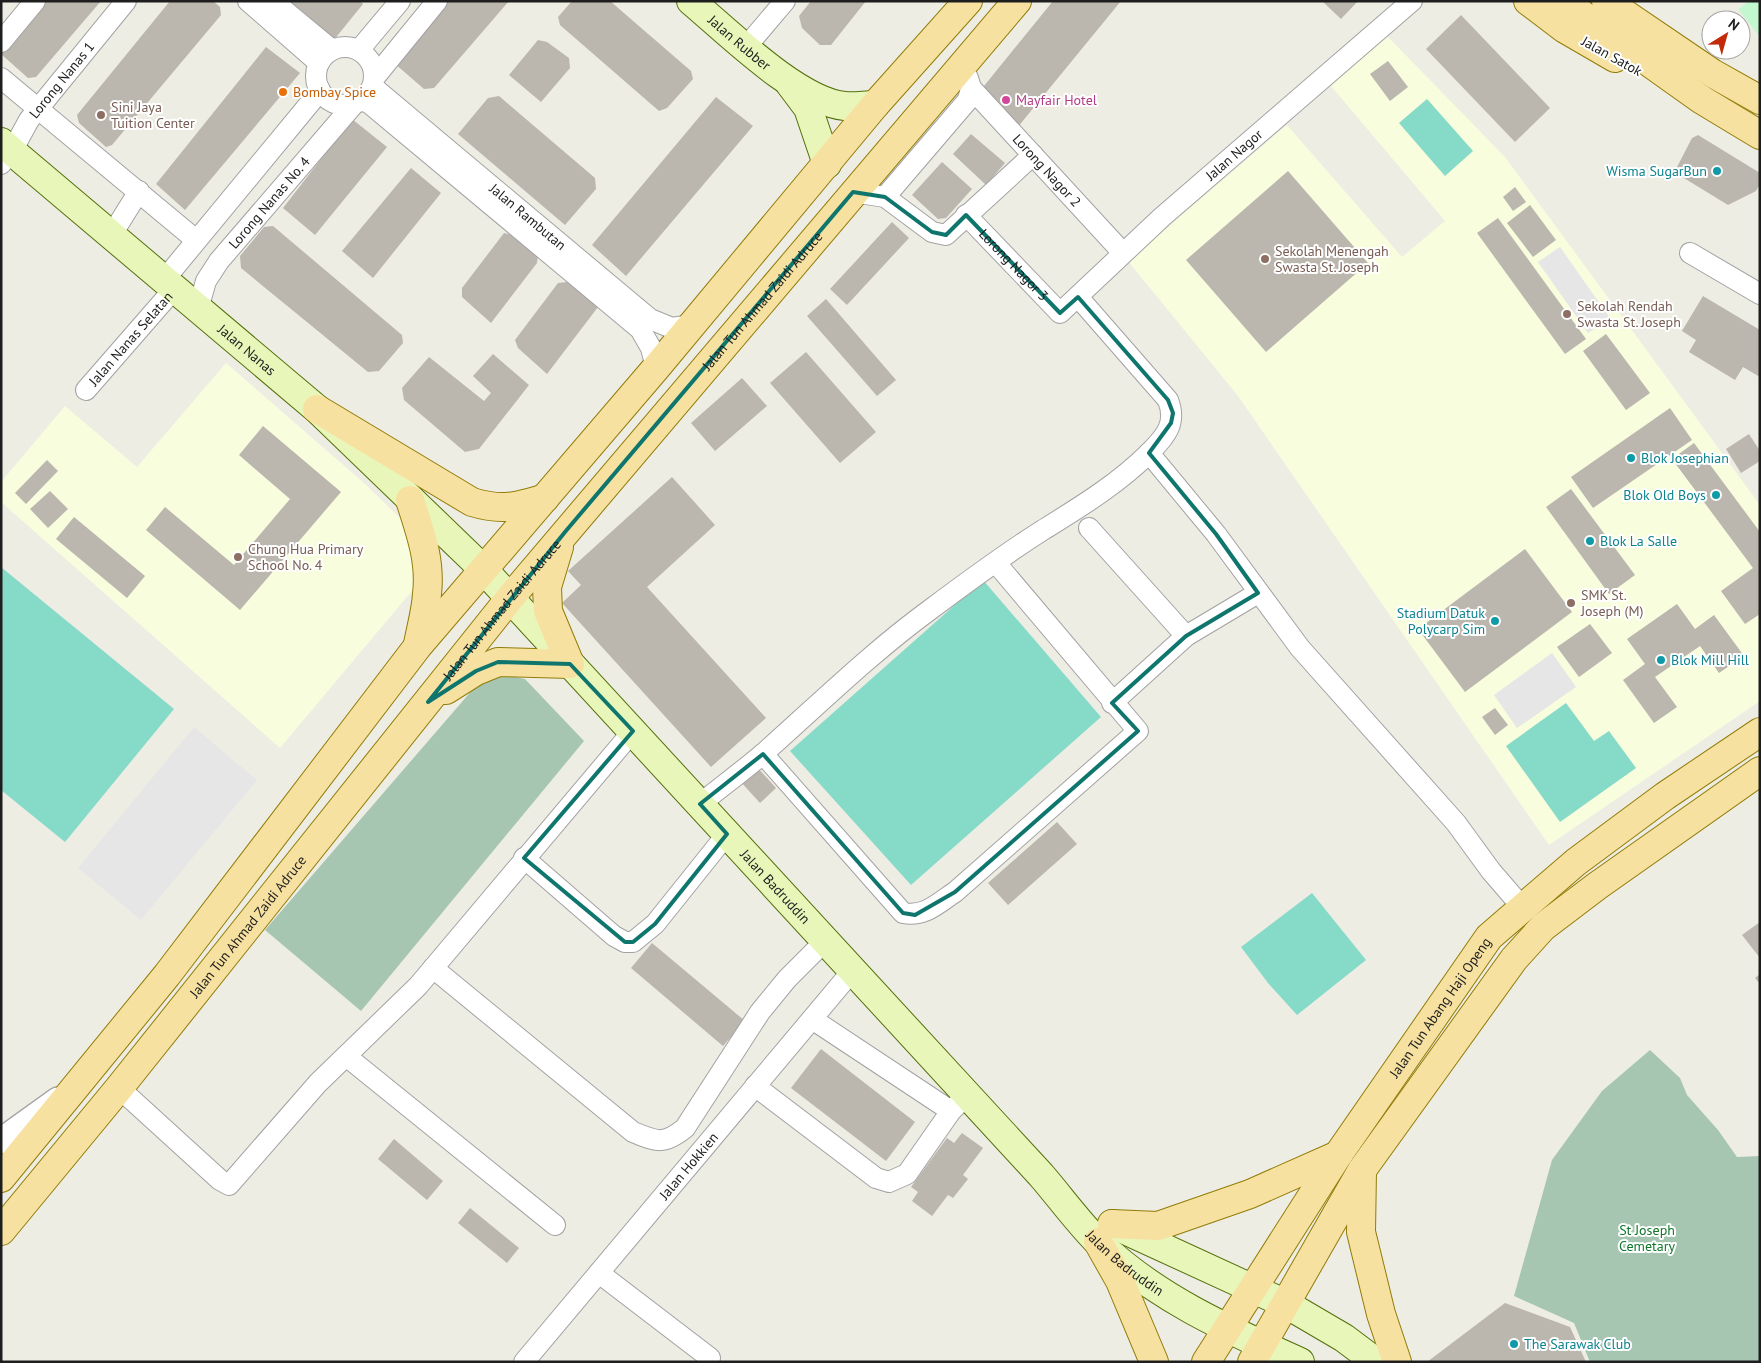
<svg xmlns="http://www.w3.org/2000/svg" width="1761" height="1363" font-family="'PT Sans',sans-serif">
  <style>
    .education { fill: #f8fdde }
    .cemetery { fill: #a6c6b1 }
    .park { fill: #c3f7d0 }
    .pitch { fill: #86dac8 }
    .parking { fill: #e6e6e6 }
    .building { fill: #bbb6ae }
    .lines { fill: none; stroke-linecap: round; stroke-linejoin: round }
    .minor-casing { stroke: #a2a2a2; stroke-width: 22 }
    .tertiary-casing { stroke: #a2a2a2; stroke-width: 28 }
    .secondary-casing { stroke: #53700a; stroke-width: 30 }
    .primary-casing { stroke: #917c07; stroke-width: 30 }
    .minor { stroke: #fff; stroke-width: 20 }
    .tertiary { stroke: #fff; stroke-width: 25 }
    .secondary { stroke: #e9f6ba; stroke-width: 28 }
    .primary { stroke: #f7e1a0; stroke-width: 28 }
    .marked { fill: none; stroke: #0f766e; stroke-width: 4; stroke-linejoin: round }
    .food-dot { fill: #e8710a; stroke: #fff; stroke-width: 2 }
    .hotel-dot { fill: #d1479c; stroke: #fff; stroke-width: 2 }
    .education-dot { fill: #8d6e63; stroke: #fff; stroke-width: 2 }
    .culture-dot { fill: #0f9aa8; stroke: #fff; stroke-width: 2 }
    .labels { text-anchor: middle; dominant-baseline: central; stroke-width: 4; stroke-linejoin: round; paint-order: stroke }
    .street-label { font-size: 14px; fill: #1e1e1e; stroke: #fff }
    .food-label { font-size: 14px; fill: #c56008; stroke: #fff; text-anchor: start }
    .hotel-label { font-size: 14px; fill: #b23c85; stroke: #fff; text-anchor: start }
    .education-label { font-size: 14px; fill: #785e54; stroke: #fff; text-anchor: start }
    .culture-label { font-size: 14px; fill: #0d838f; stroke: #fff; text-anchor: start }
    .park-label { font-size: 14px; fill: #11772b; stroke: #fff }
  </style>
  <rect width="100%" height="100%" fill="#eeede4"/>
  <!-- education -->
  <g class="education">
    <polygon points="1387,36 1505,157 1760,505 1760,701 1549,845 1238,396 1128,261 1287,125 1402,257 1445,221 1331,86"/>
    <polygon points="226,363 364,483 410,528 416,586 280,748 1,502 1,482 65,406 137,467"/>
  </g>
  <!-- cemetery -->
  <g class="cemetery">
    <polygon points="502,674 525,679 584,741 361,1011 265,930 480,681"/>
    <polygon points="1650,1050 1680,1078 1687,1095 1718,1130 1737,1157 1760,1156 1760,1362 1590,1362 1574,1323 1514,1296 1552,1160 1602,1091"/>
  </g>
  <!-- park -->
  <polygon class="park" points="1749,1 1760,1 1760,37 1738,9"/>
  <!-- pitch -->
  <g class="pitch">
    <polygon points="1427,99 1473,151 1445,176 1399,123"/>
    <polygon points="1,567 174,709 65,842 1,790"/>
    <polygon points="983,580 1101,717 911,885 790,751"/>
    <polygon points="1566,703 1594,741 1609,731 1636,768 1560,822 1506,746"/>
    <polygon points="1312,893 1366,960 1297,1015 1268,983 1241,947"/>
  </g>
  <!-- parking -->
  <g class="parking">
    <polygon points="1560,247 1610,318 1588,333 1538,262"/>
    <polygon points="1552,653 1576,687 1517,728 1494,695"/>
    <polygon points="194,727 257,780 141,920 78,868"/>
  </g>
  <!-- building -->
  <g class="building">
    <polygon points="45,1 101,1 36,77 28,78 1,54"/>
    <polygon points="170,1 213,1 220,7 221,15 112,145 106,147 79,123 77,115"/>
    <polygon points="287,1 360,1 363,4 333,41"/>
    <polygon points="441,1 509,1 434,88 424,89 394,63"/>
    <polygon points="572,1 610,1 691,71 693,79 667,108 659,111 560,25 558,17"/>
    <polygon points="811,1 866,1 831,45 820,45 802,28 799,16"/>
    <polygon points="1053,1 1121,1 1017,128 984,100 984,86"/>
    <polygon points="1322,1 1358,1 1341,19"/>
    <polygon points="1461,15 1550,108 1515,142 1426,49"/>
    <polygon points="538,40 547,42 569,58 570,68 541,102 509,75"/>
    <polygon points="266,47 300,73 185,210 156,184"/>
    <polygon points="1388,61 1408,87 1390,101 1370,74"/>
    <polygon points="499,96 595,178 596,189 565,225 458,134 488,98"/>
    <polygon points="716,97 753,126 626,276 592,245"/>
    <polygon points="352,119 387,147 315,235 283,208"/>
    <polygon points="971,134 1005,163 986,185 953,154"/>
    <polygon points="1698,135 1760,173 1760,184 1756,191 1728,205 1679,175 1676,169 1692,138"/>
    <polygon points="942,162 972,189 946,218 938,219 912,195"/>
    <polygon points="411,168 441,193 373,278 342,251"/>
    <polygon points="1288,171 1368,263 1266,352 1186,260"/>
    <polygon points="1515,187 1526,202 1513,211 1503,197"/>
    <polygon points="1530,205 1556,240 1533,257 1507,223"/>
    <polygon points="1498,218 1586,339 1565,354 1477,233"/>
    <polygon points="892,222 909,238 847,305 830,289"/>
    <polygon points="273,226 402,335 403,343 379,371 368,372 241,268 240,256 264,227"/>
    <polygon points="504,233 512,235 538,255 537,263 491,323 462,297 462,288"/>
    <polygon points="567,282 598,307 547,374 518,348 515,340 558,283"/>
    <polygon points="1703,296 1760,330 1760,377 1743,367 1735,380 1689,352 1696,340 1682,331"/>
    <polygon points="826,299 896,380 877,396 807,316"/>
    <polygon points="1606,334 1650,393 1626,410 1583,351"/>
    <polygon points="806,352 876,432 840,463 770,383"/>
    <polygon points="493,354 529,385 479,449 465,452 404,400 402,388 429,357 484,401 491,393 473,376"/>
    <polygon points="742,378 767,406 715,451 691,423"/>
    <polygon points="1670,408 1692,440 1593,508 1571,477"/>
    <polygon points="263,426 341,492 240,610 146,530 165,507 234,565 290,499 239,455"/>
    <polygon points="1749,434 1760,451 1760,461 1741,473 1726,449"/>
    <polygon points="1694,443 1760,532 1760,614 1745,624 1721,591 1753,568 1672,459"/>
    <polygon points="47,460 58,471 26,504 15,493"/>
    <polygon points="672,477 715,525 647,587 766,718 711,767 562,603 581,585 568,571"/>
    <polygon points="1571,489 1635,575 1609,594 1546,507"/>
    <polygon points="50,491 68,509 48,528 30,509"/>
    <polygon points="74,517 145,576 127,598 56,539"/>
    <polygon points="1525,549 1572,612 1465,692 1418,629"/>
    <polygon points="1677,604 1695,629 1714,615 1744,656 1719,673 1700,646 1655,677 1677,707 1654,723 1623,680 1645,664 1627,639"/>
    <polygon points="1590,624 1612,653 1579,677 1557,647"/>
    <polygon points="1495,708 1508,725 1495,735 1482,717"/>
    <polygon points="756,766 776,788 760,803 740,781"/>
    <polygon points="1057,822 1077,844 1008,905 988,883"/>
    <polygon points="1760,922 1760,958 1742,935"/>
    <polygon points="652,943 745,1021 723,1046 631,968"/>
    <polygon points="1760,974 1760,984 1755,978"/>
    <polygon points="821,1049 915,1122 886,1161 791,1088"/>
    <polygon points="962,1133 983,1148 963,1175 968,1179 953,1198 948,1195 932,1216 912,1201 918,1192 911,1187 947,1138 954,1143"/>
    <polygon points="394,1139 443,1181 427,1200 378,1159"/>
    <polygon points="470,1208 519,1248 507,1263 458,1223"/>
    <polygon points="1505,1303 1570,1327 1586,1362 1427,1362"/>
  </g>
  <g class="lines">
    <defs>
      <g id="minor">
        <polyline points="248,1 319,63"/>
        <polyline points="273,1 332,50"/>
        <polyline points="1,42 35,1"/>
        <circle cx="345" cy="76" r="29"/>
        <polyline points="746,47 785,1"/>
        <polyline points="359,50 400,1"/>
        <polyline points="375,77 437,1"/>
        <polyline points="1,78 196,240"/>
        <path id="s1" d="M373,87L650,319L672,328L692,325"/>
        <path id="s2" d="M971,88L1123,253"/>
        <polyline points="362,101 369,103 640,329 651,348 656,368"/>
        <path id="s3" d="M1,164L12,151L29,120L126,1"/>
        <polyline points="853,192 885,197 968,100 971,88 968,78"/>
        <polyline points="885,197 932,232 946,235 1033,155"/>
        <path id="s4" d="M966,215L1060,313L1162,217L1412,1"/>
        <polyline points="111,236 139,191"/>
        <polyline points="1690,253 1760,294"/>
        <polyline points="164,280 315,97 319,88"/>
        <path id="s5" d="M198,309L206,281L219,261L354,104"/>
        <path id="s6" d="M86,390L174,289"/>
        <polyline points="1149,453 1216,534 1300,648 1456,823 1491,871 1522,907"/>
        <polyline points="1089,528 1186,636"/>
        <polyline points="1112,703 1186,636 1258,593"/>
        <path d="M763,754L903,913C925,917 937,904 955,892L1138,731L996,563"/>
        <path d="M700,804C721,787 744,770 765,752C819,704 872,652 931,609C967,582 1005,554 1043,530C1080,507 1118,484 1150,452C1166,436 1177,423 1168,400L1078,297"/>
        <polyline points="524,858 614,936 625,942 633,942 655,924 727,834"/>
        <path d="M433,968L633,1132C657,1142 664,1145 685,1128L760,1012L787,979L825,941"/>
        <polyline points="812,1019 951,1111"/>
        <polyline points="346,1056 555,1225"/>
        <polyline points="755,1086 876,1178 889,1182 907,1174 951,1111 967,1095"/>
        <polyline points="119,1088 220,1180 229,1185 318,1083 418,986 633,731"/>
        <polyline points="599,1273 710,1358"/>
        <path id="s7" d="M524,1362L853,970"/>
      </g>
      <polyline id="tertiary" points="1,1141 58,1100"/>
      <g id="secondary">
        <path id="s8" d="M691,1C727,31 798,102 845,106C855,107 865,105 875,105"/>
        <polyline points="790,84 808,108 827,164"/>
        <path id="s9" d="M1,142L317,409L483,569L1041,1175C1060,1197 1078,1222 1098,1242C1154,1297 1229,1330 1300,1362"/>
        <polyline points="1112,1224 1286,1304 1344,1338 1376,1362"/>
      </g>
      <g id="primary">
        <polyline points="1528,1 1565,29 1615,58"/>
        <polyline points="1563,1 1702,100 1760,135"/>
        <polyline points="1606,1 1712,73 1760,100"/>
        <path d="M317,409L472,502C502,511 516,507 545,498"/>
        <path d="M410,500C420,531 431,561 427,594C426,611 421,628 418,644"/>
        <polyline points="446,690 476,671 498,662 570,664 548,611 547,587 559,547"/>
        <polyline points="1362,1171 1361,1232 1381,1314 1397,1362"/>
        <polyline points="1,1178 167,975 418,646 656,368 875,105 968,1"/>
        <polyline points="1112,1224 1158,1226 1250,1194 1338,1155"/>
        <path id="s10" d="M1,1231L119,1088L510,598L1017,1"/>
        <polyline points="1098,1242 1120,1281 1154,1362"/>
        <path id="s11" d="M1206,1362L1338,1155L1489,937L1576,862L1665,796L1760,732"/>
        <polyline points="1252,1362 1362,1170 1514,959 1543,927 1597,886 1760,771"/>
      </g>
    </defs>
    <!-- minor casing -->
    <use href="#minor" class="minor-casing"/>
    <!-- tertiary casing -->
    <use href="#tertiary" class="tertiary-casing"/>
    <!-- secondary casing -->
    <use href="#secondary" class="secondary-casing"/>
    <!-- primary casing -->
    <use href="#primary" class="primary-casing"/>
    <!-- minor -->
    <use href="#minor" class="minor"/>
    <!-- tertiary -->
    <use href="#tertiary" class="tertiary"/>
    <!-- secondary -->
    <use href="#secondary" class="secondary"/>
    <!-- primary -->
    <use href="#primary" class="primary"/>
  </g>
  <!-- marked area -->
  <path class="marked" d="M853,192L885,197L932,232L946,235L966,215L1060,313L1078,297L1168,400L1173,413L1171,423L1149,453L1216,534L1258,593L1186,636L1112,703L1138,731L955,892L915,915L903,913L763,754L700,804L727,834L655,924L633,942H625L524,858L633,731L570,664L498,662L476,671L428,702L565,532Z"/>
  <!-- markers -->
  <circle class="food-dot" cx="283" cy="92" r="5"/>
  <circle class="hotel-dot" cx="1006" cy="100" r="5"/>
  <g class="education-dot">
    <circle cx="101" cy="115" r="5"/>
    <circle cx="1265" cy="259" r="5"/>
    <circle cx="1567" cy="314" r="5"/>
    <circle cx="238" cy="557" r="5"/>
    <circle cx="1571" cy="603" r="5"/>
  </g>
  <g class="culture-dot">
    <circle cx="1717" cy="171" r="5"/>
    <circle cx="1631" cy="458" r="5"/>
    <circle cx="1716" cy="495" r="5"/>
    <circle cx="1590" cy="541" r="5"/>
    <circle cx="1495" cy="621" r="5"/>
    <circle cx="1661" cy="660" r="5"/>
    <circle cx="1514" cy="1344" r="5"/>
  </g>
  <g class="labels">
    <!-- street labels -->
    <g class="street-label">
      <text stroke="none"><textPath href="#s8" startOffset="64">Jalan Rubber</textPath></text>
      <text transform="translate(1612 56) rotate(29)">Jalan Satok</text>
      <text stroke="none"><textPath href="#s3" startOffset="104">Lorong Nanas 1</textPath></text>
      <text stroke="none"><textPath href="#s4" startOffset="371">Jalan Nagor</textPath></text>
      <text stroke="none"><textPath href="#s2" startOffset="112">Lorong Nagor 2</textPath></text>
      <text stroke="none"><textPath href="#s5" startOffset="130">Lorong Nanas No. 4</textPath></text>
      <text stroke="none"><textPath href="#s1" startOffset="202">Jalan Rambutan</textPath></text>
      <text stroke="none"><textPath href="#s4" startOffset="69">Lorong Nagor 3</textPath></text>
      <text stroke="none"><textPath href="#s10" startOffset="1202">Jalan Tun Ahmad Zaidi Adruce</textPath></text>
      <text stroke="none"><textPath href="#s6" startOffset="68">Jalan Nanas Selatan</textPath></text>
      <text stroke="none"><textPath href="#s9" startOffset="322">Jalan Nanas</textPath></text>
      <text stroke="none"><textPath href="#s10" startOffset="798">Jalan Tun Ahmad Zaidi Adruce</textPath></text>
      <text stroke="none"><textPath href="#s9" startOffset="1076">Jalan Badruddin</textPath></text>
      <text stroke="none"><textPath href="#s10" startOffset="392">Jalan Tun Ahmad Zaidi Adruce</textPath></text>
      <text stroke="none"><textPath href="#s11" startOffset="425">Jalan Tun Abang Haji Openg</textPath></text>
      <text stroke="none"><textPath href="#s7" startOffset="256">Jalan Hokkien</textPath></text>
      <text stroke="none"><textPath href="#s9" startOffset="1590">Jalan Badruddin</textPath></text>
    </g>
    <!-- food labels -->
    <g class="food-label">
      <text x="293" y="92">Bombay Spice</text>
    </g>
    <!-- hotel labels -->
    <g class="hotel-label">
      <text x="1016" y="100">Mayfair Hotel</text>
    </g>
    <!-- education labels -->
    <g class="education-label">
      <text x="111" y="107">Sini Jaya<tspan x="111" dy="16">Tuition Center</tspan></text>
      <text x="1275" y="251">Sekolah Menengah<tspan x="1275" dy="16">Swasta St. Joseph</tspan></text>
      <text x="1577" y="306">Sekolah Rendah<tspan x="1577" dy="16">Swasta St. Joseph</tspan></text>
      <text x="248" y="549">Chung Hua Primary<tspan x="248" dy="16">School No. 4</tspan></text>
      <text x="1581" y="595">SMK St.<tspan x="1581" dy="16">Joseph (M)</tspan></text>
    </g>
    <!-- culture labels -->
    <g class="culture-label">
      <text x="1707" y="171" text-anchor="end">Wisma SugarBun</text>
      <text x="1641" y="458">Blok Josephian</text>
      <text x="1706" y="495" text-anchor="end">Blok Old Boys</text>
      <text x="1600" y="541">Blok La Salle</text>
      <text x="1485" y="613" text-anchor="end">Stadium Datuk<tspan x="1485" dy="16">Polycarp Sim</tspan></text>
      <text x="1671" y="660">Blok Mill Hill</text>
      <text x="1524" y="1344">The Sarawak Club</text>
    </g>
    <!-- park labels -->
    <g class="park-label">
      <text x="1647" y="1230">St Joseph<tspan x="1647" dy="16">Cemetary</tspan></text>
    </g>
  </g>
  <!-- border -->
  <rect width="1761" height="1363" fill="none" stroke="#1e1e1e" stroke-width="5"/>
  <!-- north arrow -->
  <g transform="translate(1726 35) rotate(37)"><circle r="24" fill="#ffffff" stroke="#a5a5a5"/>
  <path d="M0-4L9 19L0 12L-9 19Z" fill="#c22a09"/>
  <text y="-8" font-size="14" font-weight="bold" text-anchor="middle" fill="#1e1e1e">N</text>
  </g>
</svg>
